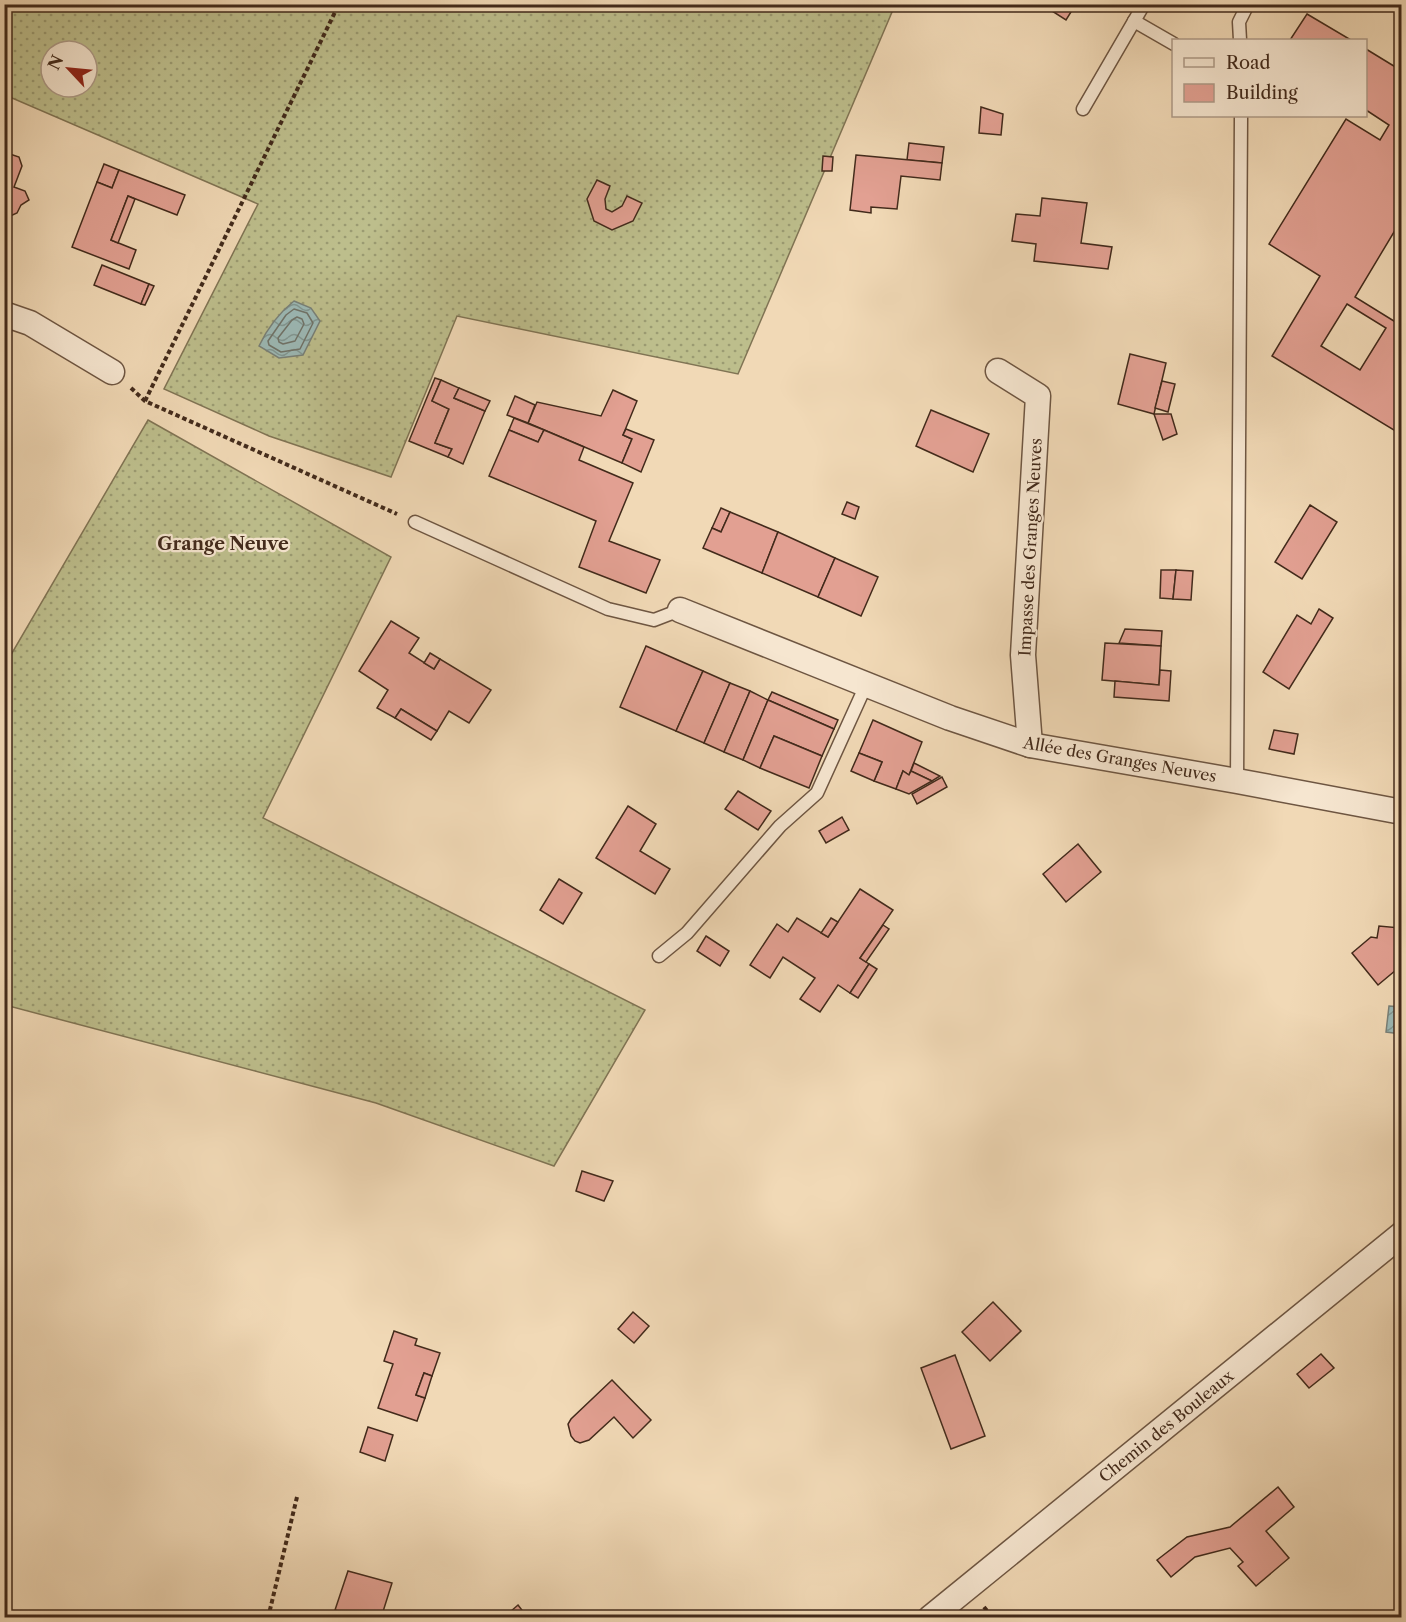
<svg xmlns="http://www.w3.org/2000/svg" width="1406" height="1622" font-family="'Libre Caslon Text',serif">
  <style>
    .grass { fill: url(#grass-dots); stroke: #807454; stroke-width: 1.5; fill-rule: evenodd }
    .water { fill: url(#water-waves); stroke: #788078; stroke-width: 1.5 }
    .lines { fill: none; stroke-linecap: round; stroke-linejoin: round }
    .shore { stroke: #6f7268; stroke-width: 1.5 }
    .building { fill: #e2a092; stroke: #422a1b; stroke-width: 1.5; fill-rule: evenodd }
    .service-casing { stroke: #6e5642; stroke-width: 15 }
    .minor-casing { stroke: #6e5642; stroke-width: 27 }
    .path { stroke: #422a1b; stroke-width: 4; stroke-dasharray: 4.5 3; stroke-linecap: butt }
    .service { stroke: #f6e6d0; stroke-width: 12 }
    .minor { stroke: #f6e6d0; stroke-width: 24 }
    .labels { text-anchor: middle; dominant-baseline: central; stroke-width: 4.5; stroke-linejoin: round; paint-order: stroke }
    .street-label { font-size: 16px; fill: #422a1b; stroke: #f6e6d0 }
    .neighbourhood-label { font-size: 18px; font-weight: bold; fill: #422a1b; stroke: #f6e6d0 }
  </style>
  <defs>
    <pattern id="grass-dots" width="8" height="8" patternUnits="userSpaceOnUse" patternTransform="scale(1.5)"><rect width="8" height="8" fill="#bdbe8c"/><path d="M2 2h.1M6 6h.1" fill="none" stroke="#9b9b72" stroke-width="1.8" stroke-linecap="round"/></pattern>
    <pattern id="water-waves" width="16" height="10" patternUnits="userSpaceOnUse" patternTransform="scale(1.5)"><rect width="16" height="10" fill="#9cb9b6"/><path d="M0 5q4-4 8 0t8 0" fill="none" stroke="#819793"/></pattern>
  </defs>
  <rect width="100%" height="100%" fill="#f1d9b6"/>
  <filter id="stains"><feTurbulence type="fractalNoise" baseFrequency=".00333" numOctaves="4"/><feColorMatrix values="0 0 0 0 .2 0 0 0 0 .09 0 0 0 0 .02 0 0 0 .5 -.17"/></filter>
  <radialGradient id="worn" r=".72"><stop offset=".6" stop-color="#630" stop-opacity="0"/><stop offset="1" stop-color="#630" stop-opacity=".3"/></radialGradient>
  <!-- grass -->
  <g class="grass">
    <path d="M5,5H895L738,374L457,316L391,477L269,436L164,389L258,204L5,95ZM51,51H87V87H51Z"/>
    <polygon points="148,420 391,557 263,818 645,1010 554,1166 376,1103 5,1005 5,665"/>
  </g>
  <!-- water -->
  <g class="water">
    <path d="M294,301L311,308L320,321L303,355L279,358L259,346C267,329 279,313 294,301Z"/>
    <polygon points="1389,1006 1401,1007 1401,1034 1386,1032"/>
  </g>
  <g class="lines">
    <!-- shore -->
    <g class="shore">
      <polygon points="294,309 307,313 313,323 300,349 281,352 269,345 268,341 286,315"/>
      <polygon points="297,317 302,319 304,324 295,341 283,344 279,342 278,338 292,320"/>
    </g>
  </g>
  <!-- building -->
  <g class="building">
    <polygon points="1041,4 1076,4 1066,20"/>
    <polygon points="1307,14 1351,40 1290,40"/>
    <path d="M1366,49L1402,71V229L1397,227L1355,297L1402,326V435L1272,356L1320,276L1269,244L1346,119L1380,140L1389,125L1366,110ZM1347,304L1386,328L1360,370L1321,346Z"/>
    <polygon points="981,107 1003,114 1001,135 979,133"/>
    <polygon points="909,143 944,147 942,163 907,160"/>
    <polygon points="4,152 19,157 22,166 14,187 25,191 29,200 21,205 17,213 6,218 4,217"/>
    <polygon points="856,155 942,163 940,180 901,176 897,209 871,207 871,213 850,210"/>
    <polygon points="823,156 833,157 832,171 822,171"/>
    <polygon points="104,164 119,170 112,188 97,182"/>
    <polygon points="119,170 185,195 177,215 128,196 111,240 136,250 129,269 72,247 97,182 112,188"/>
    <polygon points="597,180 610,186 605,199 606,209 612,212 622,206 627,196 642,203 633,221 612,230 594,221 587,199"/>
    <polygon points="128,196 135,199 118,243 111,240"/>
    <polygon points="1042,198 1087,203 1081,243 1112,247 1108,269 1034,261 1036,244 1012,241 1016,214 1040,216"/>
    <polygon points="102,265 149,284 141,304 94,285"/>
    <polygon points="149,284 154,286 145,305 141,304"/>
    <polygon points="1130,354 1166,363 1154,414 1118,404"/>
    <polygon points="435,378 441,380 432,401 449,409 435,443 452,449 448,457 409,441"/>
    <polygon points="441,380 459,388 454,398 485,411 463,464 448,457 452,449 435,443 449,409 432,401"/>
    <polygon points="1162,381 1175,384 1168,412 1155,408"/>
    <polygon points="459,388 490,401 485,411 454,398"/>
    <polygon points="613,390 637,401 623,435 632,439 622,463 528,423 537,402 601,416"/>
    <polygon points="515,396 535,405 528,423 507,415"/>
    <polygon points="931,410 989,434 973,472 916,446"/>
    <polygon points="1154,414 1171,414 1177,434 1163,440"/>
    <polygon points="514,418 544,430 538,442 509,430"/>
    <polygon points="626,429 654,440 641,472 622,463 632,439 623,435"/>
    <polygon points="509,430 538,442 544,430 584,447 579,460 633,483 609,541 660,560 646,593 579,567 596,521 489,476"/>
    <polygon points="847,502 859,507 855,519 842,514"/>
    <polygon points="1310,505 1337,522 1302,579 1275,562"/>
    <polygon points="721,508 730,512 721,532 712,528"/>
    <polygon points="730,512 778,532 762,573 703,548 712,528 721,532"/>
    <polygon points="778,532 835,558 818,597 762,573"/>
    <polygon points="835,558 878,577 861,616 818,597"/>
    <polygon points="1161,570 1176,570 1173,599 1160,598"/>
    <polygon points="1176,570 1193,571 1191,600 1173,599"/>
    <polygon points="1319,609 1333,618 1289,689 1263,672 1297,615 1311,624"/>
    <polygon points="391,621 419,638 409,653 434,669 440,659 491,690 469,723 449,711 437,731 401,709 395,718 377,708 388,690 359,671"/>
    <polygon points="1125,629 1162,631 1161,646 1119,643"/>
    <polygon points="1105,643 1161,646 1159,685 1102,680"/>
    <polygon points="646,646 703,671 676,731 620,707"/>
    <polygon points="430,653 440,659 434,669 424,663"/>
    <polygon points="1160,670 1171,671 1169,701 1114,697 1115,681 1159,685"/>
    <polygon points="703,671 730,683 704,743 676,731"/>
    <polygon points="730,683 750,691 724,752 704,743"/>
    <polygon points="750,691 768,700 743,760 724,752"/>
    <polygon points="772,692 838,720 834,729 768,700"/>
    <polygon points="768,700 834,729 822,756 774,736 760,768 743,760"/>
    <polygon points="401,709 437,731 431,740 395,718"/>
    <polygon points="873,720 922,742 909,775 903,771 896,789 874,781 882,762 859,753"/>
    <polygon points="1274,730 1298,734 1294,754 1269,749"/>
    <polygon points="774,736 822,756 809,788 760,768"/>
    <polygon points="859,753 882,762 874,781 851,771"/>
    <polygon points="914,763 940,776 932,781 911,771"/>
    <polygon points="903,771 909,775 911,771 932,781 909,794 896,789"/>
    <polygon points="942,777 947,787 917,804 912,794"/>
    <polygon points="738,791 771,811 758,830 725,809"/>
    <polygon points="628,806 656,824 640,851 670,869 655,894 596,858"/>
    <polygon points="842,817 849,830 826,843 819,831"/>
    <polygon points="1078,844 1101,872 1066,902 1043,874"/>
    <polygon points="559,879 582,893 563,924 540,910"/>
    <polygon points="860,889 893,910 860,958 869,964 850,993 838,985 820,1012 800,999 815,978 783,957 770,978 750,965 777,924 788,932 797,918 828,937"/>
    <polygon points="1402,915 1402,971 1396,970 1378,985 1352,953 1371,937 1377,938 1379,926 1400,928"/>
    <polygon points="831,918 838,922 828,937 821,933"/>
    <polygon points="883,925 889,929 866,962 860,958"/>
    <polygon points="706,936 729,951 720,966 697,951"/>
    <polygon points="869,964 877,969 858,998 850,993"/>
    <polygon points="582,1171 613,1181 604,1201 576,1191"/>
    <polygon points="993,1302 1021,1331 990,1361 962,1332"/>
    <polygon points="633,1312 649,1326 634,1343 618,1329"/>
    <polygon points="394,1331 417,1339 415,1345 440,1353 432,1376 424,1373 416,1395 425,1398 417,1421 378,1408 393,1364 384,1361"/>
    <polygon points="1321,1354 1334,1368 1309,1388 1297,1374"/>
    <polygon points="955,1355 985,1436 951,1449 921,1368"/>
    <polygon points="424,1373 432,1376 425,1398 416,1395"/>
    <polygon points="612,1380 651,1420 633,1438 614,1417 589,1440 580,1443 575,1441 571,1436 568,1424 571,1419"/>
    <polygon points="368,1427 393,1435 385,1461 360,1452"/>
    <polygon points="1278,1487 1294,1507 1266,1531 1289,1558 1256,1586 1238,1566 1243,1562 1230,1548 1195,1557 1171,1577 1157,1560 1187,1537 1230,1527"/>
    <polygon points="348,1571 392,1583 381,1618 359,1618 335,1610"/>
    <polygon points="518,1605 528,1618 503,1618"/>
  </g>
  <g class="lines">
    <defs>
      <g id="service">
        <polyline points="1134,21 1174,44"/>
        <polyline points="1240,40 1239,22 1248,4"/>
        <polyline points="1083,109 1144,4"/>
        <polyline points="415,522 608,609 654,620 680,610"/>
        <polyline points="1237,781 1241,116"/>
        <polyline points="659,956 687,933 780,826 817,793 866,685"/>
      </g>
      <g id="minor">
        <polyline points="4,314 30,323 112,372"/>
        <polyline points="998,371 1038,396 1023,655 1030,745"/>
        <polyline points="680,610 950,718 1030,745 1237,781 1402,812"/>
        <polyline points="930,1618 1402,1234"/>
      </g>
    </defs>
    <!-- service casing -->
    <use href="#service" class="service-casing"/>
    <!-- minor casing -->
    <use href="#minor" class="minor-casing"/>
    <!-- path -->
    <g class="path">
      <polyline points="131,388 145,401 397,514"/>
      <polyline points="145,401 339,4"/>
      <polyline points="984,1607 993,1618"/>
      <polyline points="268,1618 297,1497"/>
    </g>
    <!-- service -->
    <use href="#service" class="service"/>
    <!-- minor -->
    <use href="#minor" class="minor"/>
  </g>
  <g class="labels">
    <!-- street labels -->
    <g class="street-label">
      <text transform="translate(1030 547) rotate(-87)">Impasse des Granges Neuves</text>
      <text transform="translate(1120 759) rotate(10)">Allée des Granges Neuves</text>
      <text transform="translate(1166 1426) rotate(-39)">Chemin des Bouleaux</text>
    </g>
    <!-- neighbourhood labels -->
    <g class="neighbourhood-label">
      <text x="223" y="544">Grange Neuve</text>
    </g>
  </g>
  <!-- margin -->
  <rect width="1406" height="1622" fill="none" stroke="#f1d9b6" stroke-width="24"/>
  <rect x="6" y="6" width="1394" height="1610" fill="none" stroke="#422a1b" stroke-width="3"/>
  <rect x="12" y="12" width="1382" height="1598" fill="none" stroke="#422a1b" stroke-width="1.5"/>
  <!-- legend -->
  <rect x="1172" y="39" width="195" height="78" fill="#f6e6d0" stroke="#ae9b88" stroke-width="1.5"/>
  <rect x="1184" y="58" width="30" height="9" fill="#f6e6d0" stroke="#ae9b88" stroke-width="1.5"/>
  <text x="1226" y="69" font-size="18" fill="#422a1b">Road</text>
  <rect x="1184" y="84" width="30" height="18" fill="#e2a092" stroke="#ae9b88" stroke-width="1.5"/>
  <text x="1226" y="99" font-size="18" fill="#422a1b">Building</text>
  <!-- north arrow -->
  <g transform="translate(69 69) rotate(296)"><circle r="28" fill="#f6e6d0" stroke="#ae9b88" stroke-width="1.5"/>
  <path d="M0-4.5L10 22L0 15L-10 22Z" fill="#8f2418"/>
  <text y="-9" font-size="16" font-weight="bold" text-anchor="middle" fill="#422a1b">N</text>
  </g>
  <rect width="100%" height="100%" filter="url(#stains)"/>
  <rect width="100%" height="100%" fill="url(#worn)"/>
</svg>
